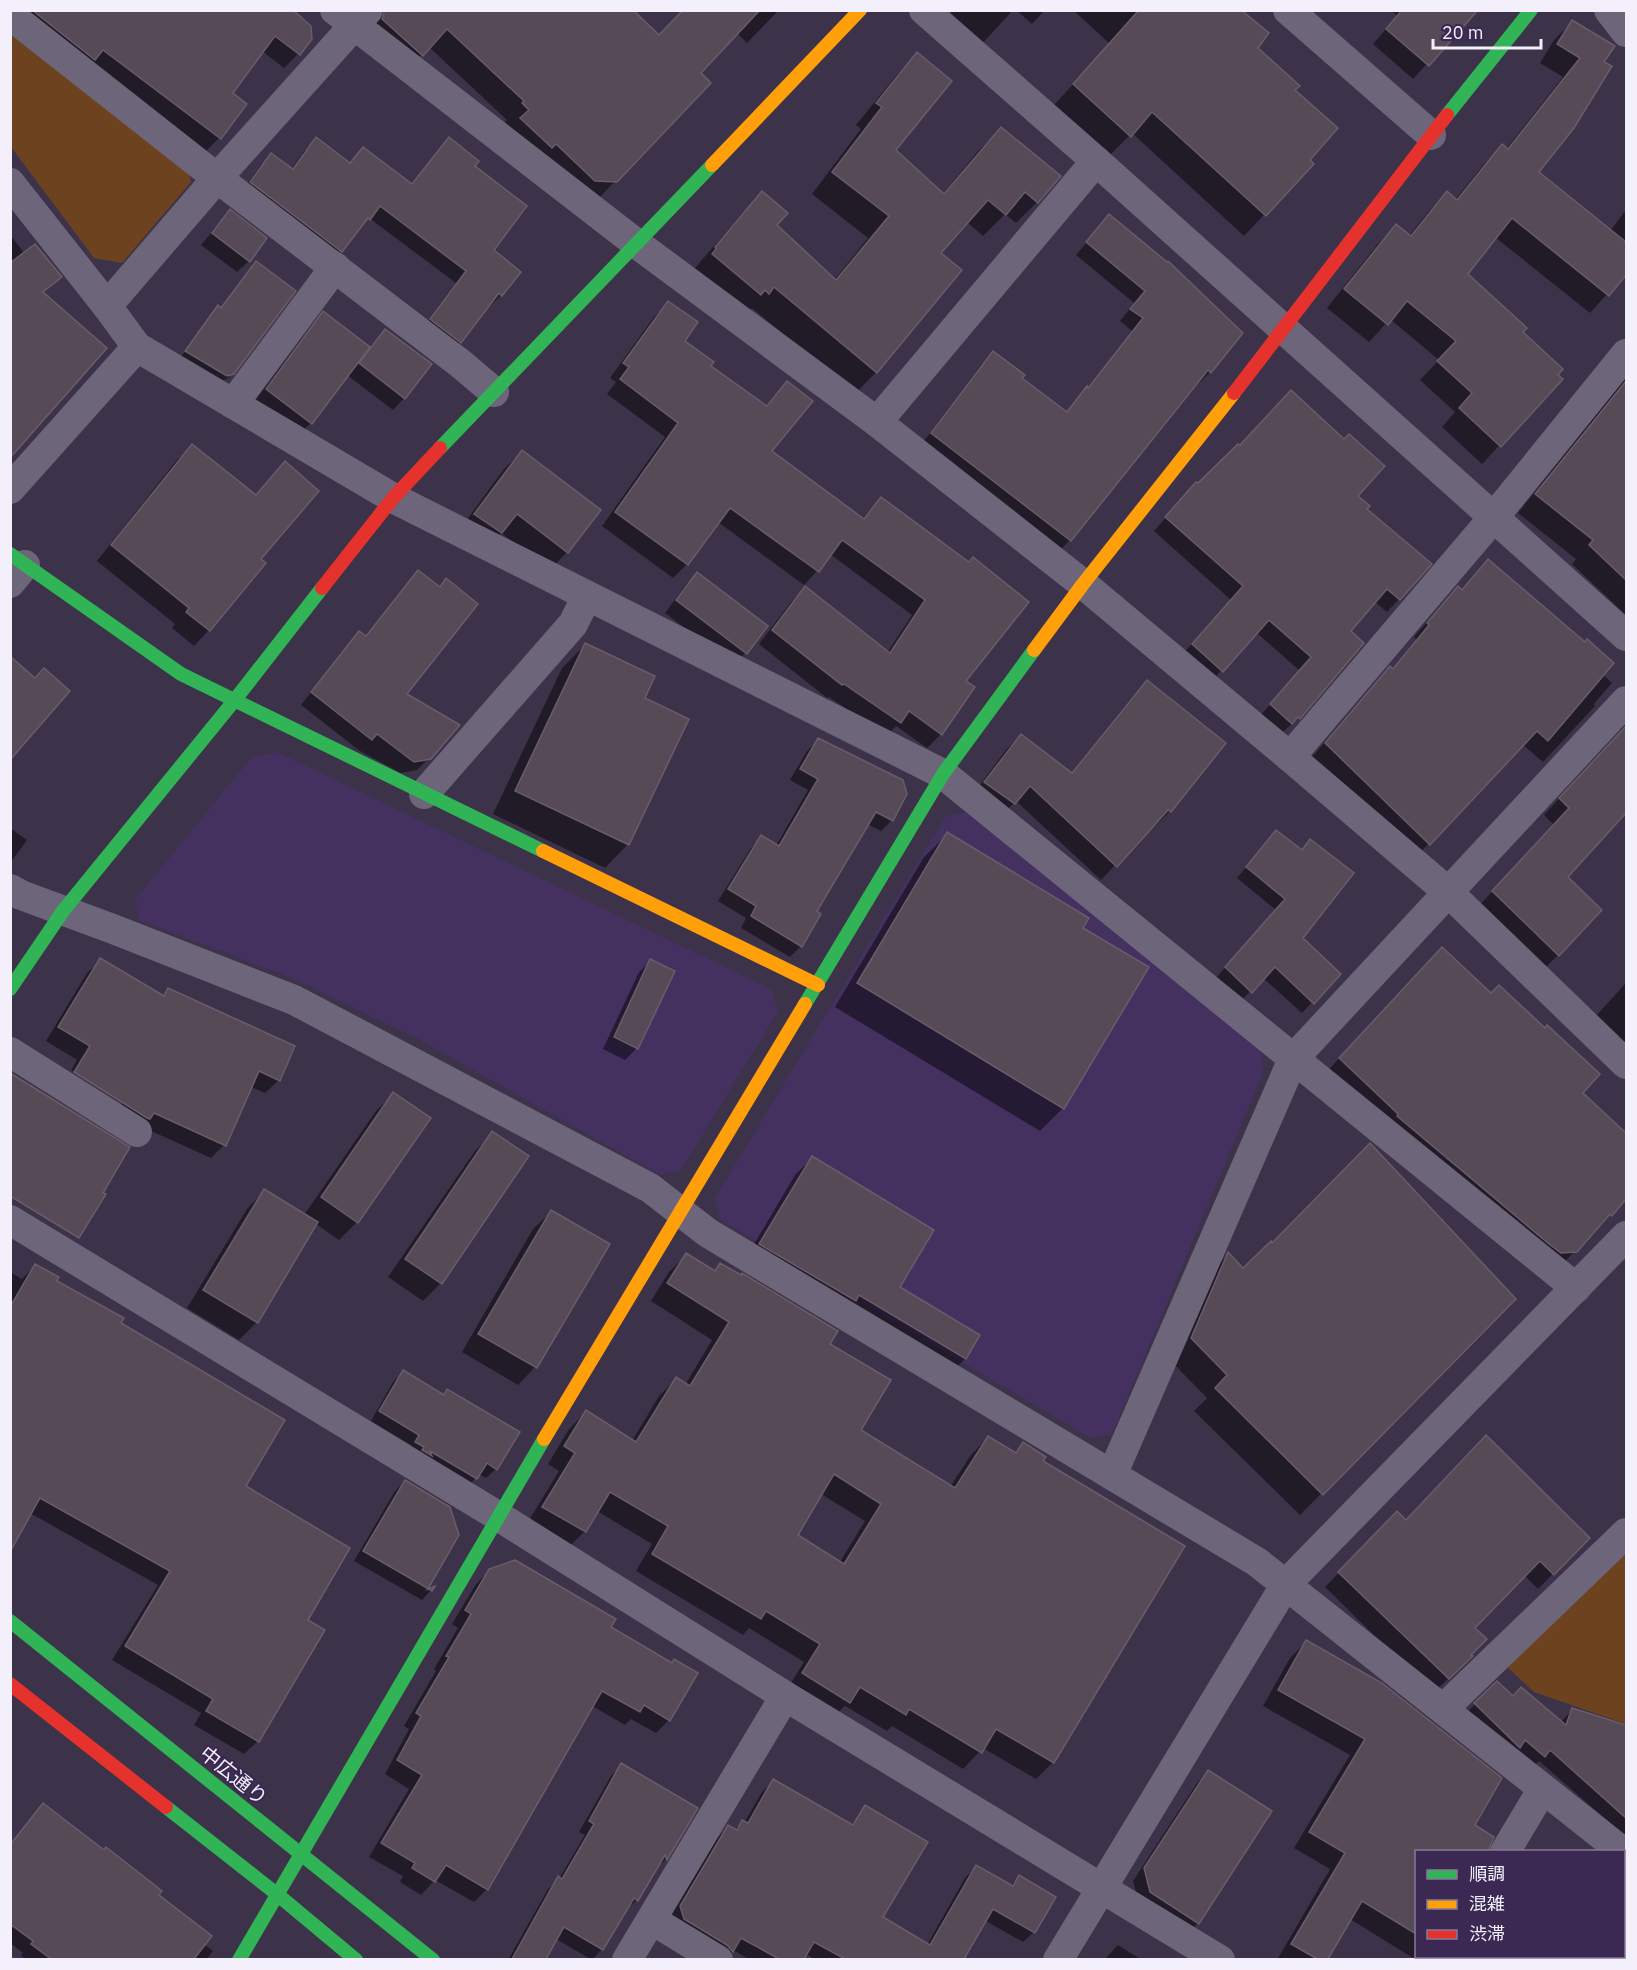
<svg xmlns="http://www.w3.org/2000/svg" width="1637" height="1970" font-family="'IBM Plex Sans','Noto Sans JP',sans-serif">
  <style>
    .built { fill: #453160 }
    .green { fill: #6c431e }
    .shadow { fill: #0007; fill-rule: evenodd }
    .building { fill: #574a57; stroke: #6a5c6a; stroke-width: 1.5; fill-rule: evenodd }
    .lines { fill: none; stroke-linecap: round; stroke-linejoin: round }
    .street { stroke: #6d657a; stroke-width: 30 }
    .fast { stroke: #30b455; stroke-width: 14 }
    .slow { stroke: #ff9f0a; stroke-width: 14 }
    .jam { stroke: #e5322d; stroke-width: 14 }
    .labels { text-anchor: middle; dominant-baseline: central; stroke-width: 4.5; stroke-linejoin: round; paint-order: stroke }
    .street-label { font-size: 20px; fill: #f4f0fb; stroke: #3b2954 }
  </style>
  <rect width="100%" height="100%" fill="#3c334a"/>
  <!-- built -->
  <g class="built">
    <polygon points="277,752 771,989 778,1011 681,1170 660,1175 417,1038 290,977 139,920 135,900 251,758"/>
    <polygon points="966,812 1260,1050 1264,1070 1112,1434 1091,1438 720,1219 715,1198 946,816"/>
  </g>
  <!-- green -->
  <g class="green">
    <polygon points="11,28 188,166 191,182 122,263 94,258 11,147"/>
    <polygon points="1626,1545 1626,1724 1534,1692 1506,1666"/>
  </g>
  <!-- shadow -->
  <g class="shadow">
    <polygon points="10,10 263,10 298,54 284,68 262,51 231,94 219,138 205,152"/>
    <polygon points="369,10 631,10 659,37 685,10 779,10 747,43 737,33 698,73 616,180 598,199 512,129 505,122 507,120 429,47 403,73"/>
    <polygon points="953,10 1013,10 969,58 936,29"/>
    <polygon points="1016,10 1045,10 1032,24"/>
    <polygon points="1073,10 1239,10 1256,48 1293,91 1307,160 1312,164 1244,236 1132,133 1109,156 1054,105 1110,44"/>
    <polygon points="1392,10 1476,10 1413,79 1373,44 1397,16"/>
    <polygon points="1572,22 1613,46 1537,172 1610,231 1626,210 1626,273 1590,313 1495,237 1466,274 1561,379 1482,464 1442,427 1455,412 1420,380 1439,360 1390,319 1369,342 1327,308 1378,244 1396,226 1409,236 1429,211 1447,193 1455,200 1484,164 1502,146 1506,149 1563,77 1540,63 1554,40"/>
    <polygon points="917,54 894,150 942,195 979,150 1001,129 1037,202 1016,223 1005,214 983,236 967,222 939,253 960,270 876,372 855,394 752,308 746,314 694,269 741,215 762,193 775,225 834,280 868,238 812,194 861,129 856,125 896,76"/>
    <polygon points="316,139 349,164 363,149 411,185 449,139 473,167 501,295 490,306 488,305 460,342 449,353 420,331 456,283 369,218 329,262 240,194 260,166 271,155 291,169 305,150"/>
    <polygon points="230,211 249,261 237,272 201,245"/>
    <polygon points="1109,216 1210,372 1199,383 1197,381 1070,540 1059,551 921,445 982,364 993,353 1020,379 1066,413 1086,389 1132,331 1120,321 1134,303 1076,255"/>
    <polygon points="11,236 29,259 10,277 10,236"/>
    <polygon points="668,303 682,341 709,366 766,407 787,383 770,451 862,519 881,499 963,681 941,734 927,748 896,726 886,736 829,697 827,698 759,644 791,602 805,588 887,653 912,615 830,554 817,571 804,585 718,522 687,564 673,578 602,526 665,437 607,394 616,382 610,378 654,317"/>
    <polygon points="213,313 233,373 227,379 221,381 181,357"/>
    <polygon points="324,313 369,348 385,331 404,398 393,410 347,375 311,423 299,434 255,401 312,325"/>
    <polygon points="1626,377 1626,615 1572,564 1576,559 1518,513"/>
    <polygon points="192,446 254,496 285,463 259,559 264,563 209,630 194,646 172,628 175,624 97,561 176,461"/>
    <polygon points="522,452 567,552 550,570 501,533 483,550 458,532 504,469"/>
    <polygon points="1356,496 1365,509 1399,599 1387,612 1374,601 1349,631 1362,643 1299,718 1279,735 1258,718 1300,671 1256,632 1209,684 1180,657 1231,600 1154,531 1184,497"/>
    <polygon points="1488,561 1584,644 1602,674 1612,683 1593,705 1596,705 1543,762 1522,744 1416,857 1312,757 1376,682 1390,668 1392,670 1417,640 1414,637 1444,602 1458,588 1461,591"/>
    <polygon points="418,572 439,588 446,580 405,695 429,758 417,770 401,773 360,751 301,705 348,645 359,633 364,637 407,583"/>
    <polygon points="697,574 766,626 745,653 734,665 665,613 685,586"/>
    <polygon points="585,645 643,699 628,844 605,868 493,814 562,668"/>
    <polygon points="1147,682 1224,744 1170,811 1155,826 1153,825 1101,880 1016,801 999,818 971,797 1006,750 1021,735 1071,773 1132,697"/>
    <polygon points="1626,725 1626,811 1566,877 1558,955 1542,971 1477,908 1554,825 1544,815"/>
    <polygon points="818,740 906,794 892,820 881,831 867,824 815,912 801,946 790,957 741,928 746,918 718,901 751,848 762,837 776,846 808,790 790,780 807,751"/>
    <polygon points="10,828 27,840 10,863"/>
    <polygon points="1276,832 1301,851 1310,841 1301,939 1339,974 1302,1013 1263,978 1240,1002 1215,979 1276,910 1237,878"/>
    <polygon points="948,834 1063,1108 1040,1131 835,1007 924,857"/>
    <polygon points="101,960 162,996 168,990 279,1080 265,1093 251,1087 224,1145 211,1158 140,1126 114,1118 124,1100 71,1070 77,1060 46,1041 87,973"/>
    <polygon points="651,961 637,1048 625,1060 603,1049 639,972"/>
    <polygon points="1423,968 1581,1093 1626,1135 1626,1197 1556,1271 1320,1079"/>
    <polygon points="1626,983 1626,1049 1594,1018"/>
    <polygon points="393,1094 429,1118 357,1222 339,1240 316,1224 257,1322 239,1340 187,1308 247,1209 264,1191 304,1215 376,1111"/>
    <polygon points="493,1133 441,1283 423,1301 388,1277 475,1151"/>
    <polygon points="812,1158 897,1287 978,1336 965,1359 948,1375 744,1261 795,1175"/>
    <polygon points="551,1212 608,1245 535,1367 518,1385 462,1352 533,1229"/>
    <path d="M686,1255L713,1272L720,1264L828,1344L859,1430L950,1487L971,1455L988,1437L1014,1453L1023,1444L1041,1461L1053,1762L1036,1779L983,1748L963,1769L892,1726L887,1731L845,1706L831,1719L786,1691L804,1662L749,1628L743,1635L636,1571L652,1544L597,1511L585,1531L567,1549L526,1525L559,1471L548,1464L569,1429L586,1412L632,1441L659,1396L676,1379L685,1385L712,1340L651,1301L669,1272ZM821,1494L865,1521L840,1562L795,1535Z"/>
    <polygon points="1228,1255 1243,1270 1514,1299 1300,1515 1194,1411 1207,1398 1170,1360 1206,1276"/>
    <polygon points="35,1266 55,1281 119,1323 244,1486 306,1620 258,1741 244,1754 194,1725 201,1713 112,1660 158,1585 30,1513 10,1549 10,1272 22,1279"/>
    <polygon points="403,1372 442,1396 447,1391 496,1469 486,1478 479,1474 467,1488 407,1452 411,1445 371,1421 393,1382"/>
    <polygon points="405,1481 458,1535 425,1591 432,1589 422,1600 354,1561 395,1491"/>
    <polygon points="1397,1513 1405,1521 1588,1538 1538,1589 1524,1575 1473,1628 1469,1655 1471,1657 1433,1693 1325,1587"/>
    <polygon points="490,1570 609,1628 671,1664 675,1660 669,1720 656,1733 631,1719 625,1725 592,1706 487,1889 474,1902 435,1880 421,1895 400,1882 403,1876 369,1857 409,1789 385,1774 409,1729 404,1726 436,1671 434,1669 458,1628 452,1624 476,1584"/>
    <polygon points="1306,1642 1473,1826 1492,1837 1483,1852 1416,1852 1416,1955 1413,1958 1350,1919 1326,1960 1277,1960 1330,1869 1294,1848 1350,1755 1263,1706 1290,1658"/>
    <polygon points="1497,1683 1513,1698 1561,1722 1573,1709 1607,1720 1626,1737 1626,1842 1609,1822 1539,1761 1533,1767 1464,1715"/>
    <polygon points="622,1765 696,1808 666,1859 655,1870 637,1900 625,1910 602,1949 592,1960 556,1939 544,1960 508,1960 548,1889 559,1879 585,1835 579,1832 611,1776"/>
    <polygon points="1208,1772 1270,1812 1198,1923 1186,1935 1139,1903 1133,1881 1197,1783"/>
    <polygon points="773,1781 851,1825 866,1807 881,1918 927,1945 965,1878 976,1867 1010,1886 1019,1877 1034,1932 1023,1942 984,1920 963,1957 967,1960 816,1960 806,1954 803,1960 750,1960 733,1950 724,1960 670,1917 717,1838 728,1827 734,1830 742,1822 744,1823 762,1792"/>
    <polygon points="43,1805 157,1895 204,1944 213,1951 206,1960 26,1960 21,1955 23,1953 10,1943 10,1844"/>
    <polygon points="1624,1942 1626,1943 1626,1960 1541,1960 1536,1956 1624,1956"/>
    <polygon points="1118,1945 1142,1960 1104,1960"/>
  </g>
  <!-- building -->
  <g class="building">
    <polygon points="32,10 293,10 311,26 312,39 300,55 275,36 233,93 247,104 221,139 103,50 95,60"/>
    <polygon points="385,10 633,10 659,35 683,10 760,10 701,73 711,83 617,182 595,181 556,144 552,148 520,118 529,110 522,103 524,101 447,29 423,56 382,19"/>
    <polygon points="1139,10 1241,10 1269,33 1258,48 1300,86 1295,90 1338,128 1310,160 1314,164 1266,216 1152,112 1131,137 1073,84"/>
    <polygon points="1402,10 1478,10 1429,66 1386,29"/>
    <polygon points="1572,20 1615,46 1604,62 1612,66 1574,128 1539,172 1626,242 1626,275 1609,296 1512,218 1468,274 1527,328 1523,332 1563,369 1558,375 1563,379 1501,447 1459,408 1472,393 1437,361 1456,341 1407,301 1388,325 1344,289 1396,224 1411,236 1447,191 1457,200 1502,144 1508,149 1580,58 1557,44"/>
    <polygon points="917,52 952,81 896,150 944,194 1001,127 1061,176 1038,203 1025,192 1006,215 988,200 941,253 962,270 877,373 774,287 769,294 765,290 761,295 712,254 716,249 715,247 762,191 788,213 777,225 836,280 889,216 832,172 882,107 876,103"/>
    <polygon points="316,137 350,163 363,147 412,184 449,137 479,161 475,166 527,206 494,250 521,272 502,296 499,293 461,343 430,319 466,271 380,206 370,220 368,218 342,252 250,182 271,153 293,169"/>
    <polygon points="230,209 267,238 250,262 212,233"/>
    <polygon points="1109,214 1167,262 1168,261 1243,333 1211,373 1208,370 1071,541 931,433 993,351 1025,375 1022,378 1067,412 1087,386 1088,388 1143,318 1130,309 1145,291 1086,242"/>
    <polygon points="35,244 62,277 43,292 107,348 10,458 10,263"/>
    <polygon points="256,261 296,291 234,374 227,376 185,351 218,305 221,308"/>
    <polygon points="668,301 698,322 685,341 714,362 711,366 767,406 787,381 813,401 772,451 864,519 881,497 969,562 973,557 1029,602 966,681 975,687 942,735 909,711 901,723 844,684 842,685 772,630 805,586 890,653 925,600 842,540 819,572 730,508 688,565 615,512 678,423 620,379 629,367 623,363"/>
    <polygon points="323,311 370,347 312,424 266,389"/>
    <polygon points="385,329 432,364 405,399 359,363"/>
    <polygon points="1626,381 1626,580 1589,545 1593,540 1535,494"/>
    <polygon points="1291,390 1344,439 1349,434 1385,466 1358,496 1370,506 1367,509 1432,564 1400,600 1387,589 1351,631 1364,643 1300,719 1298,717 1292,724 1270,704 1311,657 1269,620 1223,672 1192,644 1243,586 1165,517 1196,482 1198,483 1238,444 1240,445"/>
    <polygon points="192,444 256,495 285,461 319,491 261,559 266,563 210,631 186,612 189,608 111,545"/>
    <polygon points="522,450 601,510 568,553 517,514 502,533 474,514"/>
    <polygon points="1488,559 1585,642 1587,639 1614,663 1548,741 1537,731 1430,845 1325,743 1390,666 1393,669 1429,625 1427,623 1458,586 1462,590"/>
    <polygon points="418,570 440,587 446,578 478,604 407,694 460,725 431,759 414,762 377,734 372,740 311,692 359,631 366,636"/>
    <polygon points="697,572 768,626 747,654 676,600"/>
    <polygon points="585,643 655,676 645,698 689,719 629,845 515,791"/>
    <polygon points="10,656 35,678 44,668 70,691 10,760"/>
    <polygon points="1147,680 1226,743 1171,812 1168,810 1117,867 1030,786 1015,804 984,782 1021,734 1072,773"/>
    <polygon points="1626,726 1626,813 1568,877 1602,910 1559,956 1492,891 1569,808 1559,798"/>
    <polygon points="818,738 903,780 907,794 893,821 876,812 817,911 821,914 802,947 751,916 756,906 728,889 761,835 779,846 818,779 800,769"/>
    <polygon points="1276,830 1302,850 1310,839 1354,873 1303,938 1341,974 1314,1004 1275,967 1252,993 1225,967 1285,899 1246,867"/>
    <polygon points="947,832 1089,918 1083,928 1149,967 1064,1109 857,983"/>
    <polygon points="1442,947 1491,993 1499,985 1545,1028 1547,1025 1600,1074 1583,1093 1626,1133 1626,1199 1612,1216 1610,1214 1577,1252 1561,1253 1549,1244 1397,1116 1398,1114 1339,1058"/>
    <polygon points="100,958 164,996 168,988 295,1046 280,1081 259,1071 226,1146 154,1113 150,1119 147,1118 74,1072 90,1046 58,1027"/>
    <polygon points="650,959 675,971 638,1049 614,1037"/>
    <polygon points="10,1073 130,1147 103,1193 106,1194 79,1238 10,1196"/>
    <polygon points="393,1092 431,1118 358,1223 321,1197"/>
    <polygon points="492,1131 529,1156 442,1284 405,1259"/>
    <polygon points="1370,1143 1516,1299 1323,1495 1215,1388 1227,1375 1191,1338 1228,1252 1243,1268 1271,1241 1272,1243"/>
    <polygon points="812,1156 934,1230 900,1287 980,1335 966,1359 859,1295 856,1301 759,1244"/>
    <polygon points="264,1189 318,1222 258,1323 203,1290"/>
    <polygon points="551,1210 610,1244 537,1368 478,1334"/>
    <path d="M686,1253L715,1271L720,1263L741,1275L742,1273L838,1331L830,1344L891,1380L861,1430L955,1488L988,1436L1016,1453L1023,1442L1046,1457L1043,1461L1185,1546L1054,1763L996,1729L982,1753L909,1709L906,1715L860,1687L850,1703L802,1673L820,1644L766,1611L761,1619L652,1554L668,1526L610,1492L586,1532L542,1507L575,1453L564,1446L586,1410L636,1442L676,1377L690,1386L729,1322L667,1283ZM834,1474L881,1504L844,1564L798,1535Z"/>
    <polygon points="35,1264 59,1277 57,1281 124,1318 121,1323 285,1420 246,1486 350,1548 308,1620 325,1630 259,1742 206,1711 213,1699 125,1646 170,1571 40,1498 10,1552 10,1307"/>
    <polygon points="403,1370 444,1395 447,1389 520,1432 497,1470 487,1463 477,1479 430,1451 432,1456 422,1450 424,1447 415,1442 419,1435 379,1411"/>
    <polygon points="1486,1435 1590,1538 1554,1575 1540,1561 1475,1628 1487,1639 1471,1655 1473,1656 1449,1679 1338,1572 1397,1511 1406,1520"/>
    <polygon points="405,1480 450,1507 459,1535 428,1589 435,1586 432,1591 363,1551"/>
    <polygon points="515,1560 616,1619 611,1627 672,1663 674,1659 698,1673 670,1721 644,1705 640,1712 602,1691 488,1890 446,1865 435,1882 412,1868 415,1863 381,1843 422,1775 397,1760 421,1716 416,1713 449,1657 446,1656 471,1614 465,1610 489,1569"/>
    <polygon points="1306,1640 1382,1683 1502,1778 1475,1825 1494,1837 1488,1851 1416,1851 1416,1934 1362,1901 1328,1959 1317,1959 1291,1944 1345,1853 1309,1832 1365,1739 1278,1690"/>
    <polygon points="1497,1681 1513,1696 1521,1687 1566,1725 1572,1708 1626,1725 1626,1818 1550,1750 1545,1757 1525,1740 1520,1748 1474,1703"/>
    <polygon points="621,1763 698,1808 667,1860 665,1855 638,1901 634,1898 603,1950 564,1927 546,1959 512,1959 558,1876 562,1879 594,1824 589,1821"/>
    <polygon points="1208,1770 1272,1811 1199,1924 1150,1892 1144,1868"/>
    <polygon points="773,1779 853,1825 865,1805 928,1842 883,1917 930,1945 976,1865 1013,1886 1019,1875 1056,1897 1035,1933 993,1909 964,1959 845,1959 814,1942 804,1959 779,1959 741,1938 733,1952 727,1945 684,1919 680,1906 728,1825 737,1830 742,1820 748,1823"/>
    <polygon points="43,1803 104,1850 106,1847 162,1891 159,1895 212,1936 194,1959 51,1959 31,1944 33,1941 10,1924 10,1845"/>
  </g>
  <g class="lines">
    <!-- street -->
    <g class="street">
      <polyline points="335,10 637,244 877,422 1083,584 1290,757 1448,892 1626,1064"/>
      <polyline points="924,10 1096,161 1626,636"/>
      <polyline points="1288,10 1431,135"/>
      <polyline points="1609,10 1626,32"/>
      <polyline points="10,15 217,178 461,364 494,392"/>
      <polyline points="10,183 107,306 137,347 393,498 943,774 1576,1288"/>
      <polyline points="107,306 217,178 368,10"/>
      <polyline points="233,404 335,267"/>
      <polyline points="877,422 1096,161"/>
      <polyline points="10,489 137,347"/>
      <polyline points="10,583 25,565"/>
      <polyline points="1290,757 1494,517 1626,354"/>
      <polyline points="424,794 573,624 587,596"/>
      <polyline points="10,889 21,895 113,929 294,1000 650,1188 708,1233 1257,1562 1623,1852"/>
      <polyline points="10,1052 137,1132"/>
      <polyline points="10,1220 498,1516 785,1696 1220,1960"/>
      <polyline points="1112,1475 1293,1059 1626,701"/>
      <polyline points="1443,1709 1626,1533"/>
      <polyline points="1505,1852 1542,1790"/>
      <polyline points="652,1920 718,1960"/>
      <polyline points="627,1960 785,1696"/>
      <polyline points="1058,1960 1286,1584 1626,1236"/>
      <polyline points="1439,1960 1441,1956"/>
    </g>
    <!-- fast -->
    <g class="fast">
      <polyline points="1447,115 1531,10"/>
      <polyline points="440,448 712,165"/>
      <polyline points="10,554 181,674 543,851"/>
      <polyline points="10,989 63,911 234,701 322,588"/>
      <polyline points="805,1004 943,774 1034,650"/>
      <polyline points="10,1621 433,1960"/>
      <polyline points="166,1807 278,1895 356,1960"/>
      <polyline points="239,1960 544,1439"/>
    </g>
    <!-- slow -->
    <g class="slow">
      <polyline points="712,165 860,10"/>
      <polyline points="1034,650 1083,584 1234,393"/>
      <polyline points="543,851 818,985"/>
      <polyline points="544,1439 805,1004"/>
    </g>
    <!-- jam -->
    <g class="jam">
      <polyline points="1234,393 1447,115"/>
      <polyline points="322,588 393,498 440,448"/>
      <polyline points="10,1684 166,1807"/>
    </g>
  </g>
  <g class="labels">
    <!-- street labels -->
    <g class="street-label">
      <text transform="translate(234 1775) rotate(39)">中広通り</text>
    </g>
  </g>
  <!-- border -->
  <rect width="1637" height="1970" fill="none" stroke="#f4f0fb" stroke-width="24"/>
  <!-- legend -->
  <rect x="1415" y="1850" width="210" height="108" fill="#3b2954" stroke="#857997" stroke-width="1.5"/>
  <rect x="1427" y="1870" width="30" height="9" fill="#30b455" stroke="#857997" stroke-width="1.5"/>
  <text x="1469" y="1880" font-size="18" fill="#f4f0fb">順調</text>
  <rect x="1427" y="1900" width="30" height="9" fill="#ff9f0a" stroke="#857997" stroke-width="1.5"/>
  <text x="1469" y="1910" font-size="18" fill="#f4f0fb">混雑</text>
  <rect x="1427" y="1930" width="30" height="9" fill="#e5322d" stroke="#857997" stroke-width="1.5"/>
  <text x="1469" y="1940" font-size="18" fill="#f4f0fb">渋滞</text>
  <!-- scale -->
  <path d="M1433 39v9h108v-9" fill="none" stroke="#f4f0fb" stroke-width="3"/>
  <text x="1442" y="39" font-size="18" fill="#f4f0fb" stroke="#3b2954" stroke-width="4.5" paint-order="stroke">20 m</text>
</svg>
